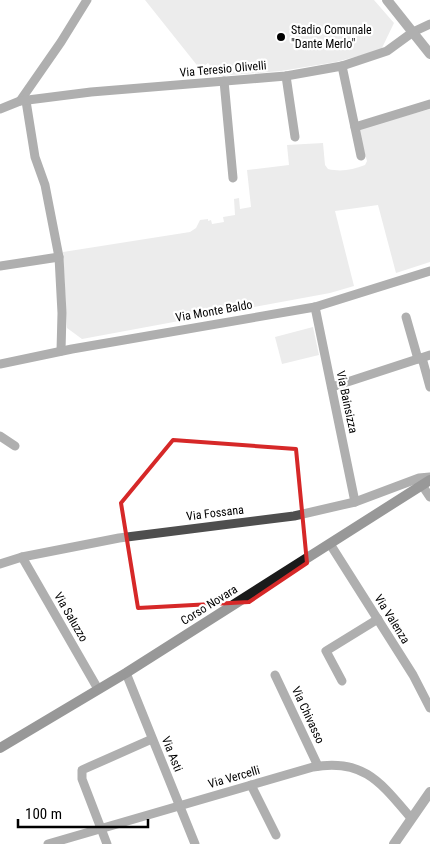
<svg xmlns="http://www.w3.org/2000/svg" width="430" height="844" font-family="'Roboto Condensed',sans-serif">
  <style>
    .green { fill: #d5d5d5 }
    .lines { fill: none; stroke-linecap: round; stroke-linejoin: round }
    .minor { stroke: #4e4e4e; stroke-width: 9 }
    .tertiary { stroke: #4e4e4e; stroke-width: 10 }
    .secondary { stroke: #1b1b1b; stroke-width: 10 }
    .marked { fill: none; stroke: #d62828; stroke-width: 4; stroke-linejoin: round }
    .poi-dot { fill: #000; stroke: #fff; stroke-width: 2 }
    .labels { text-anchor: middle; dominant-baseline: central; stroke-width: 4.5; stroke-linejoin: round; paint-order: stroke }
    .poi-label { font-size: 12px; fill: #000; stroke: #fff; text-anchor: start }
    .street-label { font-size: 12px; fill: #000; stroke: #fff }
  </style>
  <rect width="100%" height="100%" fill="#fff"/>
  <!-- green -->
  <g class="green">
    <polygon points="145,0 374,0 394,23 381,50 336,62 281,71 219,76 208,63 200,69"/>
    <path d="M430,109V262L396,273L378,205L335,211L354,286L330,293L82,339L67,328L63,252L190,232L196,228L200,220L208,219V221L211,220L212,224L224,222L223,217L235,215L234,199L239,198L240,209L251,207L247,170L289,165L287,145L323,143L325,165L328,169C341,172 352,170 365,165L367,161L358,129Z"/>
    <polygon points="313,327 319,355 282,364 275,337"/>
  </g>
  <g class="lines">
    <!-- minor -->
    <g class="minor">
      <polyline points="342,66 361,156"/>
      <polyline points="286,76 295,137"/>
      <polyline points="224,81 233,178"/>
      <polyline points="20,101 61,42 87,0"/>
      <polyline points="26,101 35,157 45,185 59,257 62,313 61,351"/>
      <polyline points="0,109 20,101 91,92 286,76 342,66 387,51 413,32 430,24"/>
      <polyline points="355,127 430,104"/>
      <polyline points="0,266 59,257"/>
      <polyline points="315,307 355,502"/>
      <polyline points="406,317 418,359"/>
      <polyline points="422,358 430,387"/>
      <polyline points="0,364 72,349 315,307 430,271"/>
      <polyline points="332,387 430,355"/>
      <polyline points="0,436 15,446"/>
      <polyline points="422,485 430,497"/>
      <polyline points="330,544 413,675 430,708"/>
      <polyline points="22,557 98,689"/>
      <polyline points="0,564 22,557 119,538 294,516 355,502 419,478 430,477"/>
      <polyline points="126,673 195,844"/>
      <polyline points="275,675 318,766"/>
      <polyline points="342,681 326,651 378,619"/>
      <polyline points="251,785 276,835"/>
      <path d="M48,844L313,767C364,758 381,783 411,818"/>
      <polyline points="107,844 82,779 82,770 152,739"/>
    </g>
    <!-- tertiary -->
    <g class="tertiary">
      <polyline points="387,0 430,54"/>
      <polyline points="394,844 430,792"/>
    </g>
    <!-- secondary -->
    <polyline class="secondary" points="0,748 126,673 430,480"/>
  </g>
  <!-- marked area -->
  <path d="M0 0H430V844H0ZM173,440L296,449L307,563L249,602L138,608L121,503Z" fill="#fff" fill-opacity=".55" fill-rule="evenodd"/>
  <path class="marked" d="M173,440L296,449L307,563L249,602L138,608L121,503Z"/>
  <!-- markers -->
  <circle class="poi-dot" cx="281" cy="37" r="5"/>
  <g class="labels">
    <!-- poi labels -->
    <g class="poi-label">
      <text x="291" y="30">Stadio Comunale<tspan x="291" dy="14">"Dante Merlo"</tspan></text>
    </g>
    <!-- street labels -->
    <g class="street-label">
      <text transform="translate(223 69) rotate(-5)">Via Teresio Olivelli</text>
      <text transform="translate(214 311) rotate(-10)">Via Monte Baldo</text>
      <text transform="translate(347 402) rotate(78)">Via Bainsizza</text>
      <text transform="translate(215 513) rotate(-7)">Via Fossana</text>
      <text transform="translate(209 605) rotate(-32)">Corso Novara</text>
      <text transform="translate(71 617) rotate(60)">Via Saluzzo</text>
      <text transform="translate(392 619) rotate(58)">Via Valenza</text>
      <text transform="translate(308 715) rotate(65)">Via Chivasso</text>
      <text transform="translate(172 754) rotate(68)">Via Asti</text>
      <text transform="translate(234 777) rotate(-16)">Via Vercelli</text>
    </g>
  </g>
  <!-- scale -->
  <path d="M18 819v8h130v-8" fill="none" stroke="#000000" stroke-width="2.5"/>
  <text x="25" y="819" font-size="15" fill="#000000" stroke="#ffffff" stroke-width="4" paint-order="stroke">100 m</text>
</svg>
